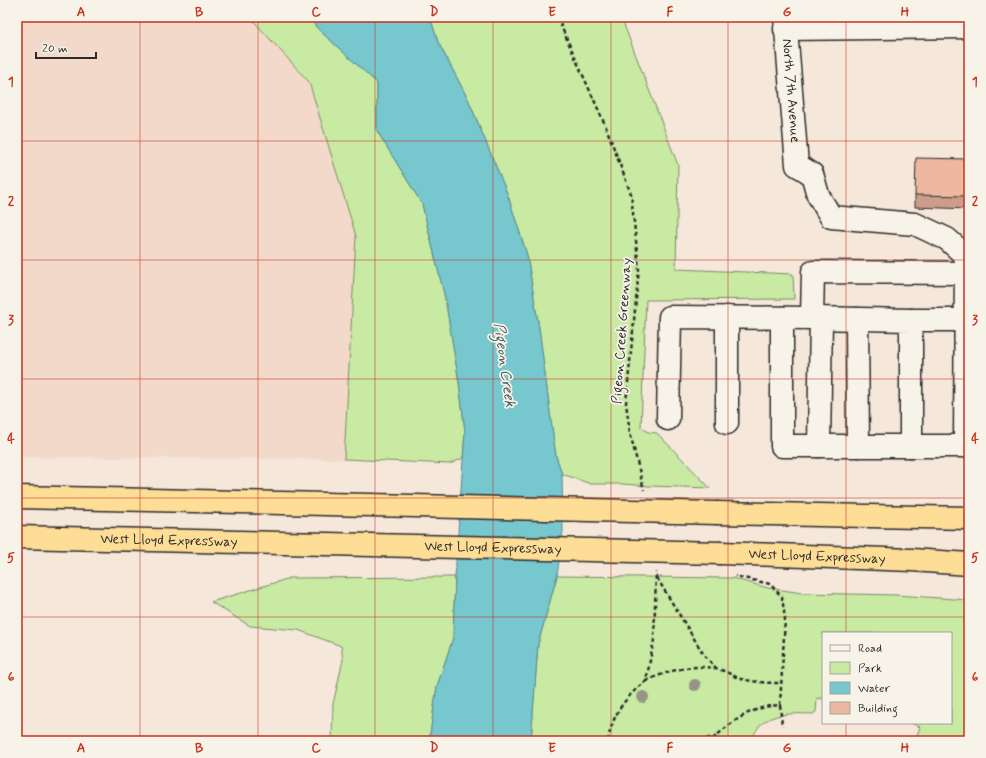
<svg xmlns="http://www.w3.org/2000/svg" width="986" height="758" font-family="Mynerve,sans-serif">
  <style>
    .built { fill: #f3d9c9 }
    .green { fill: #c8eaa3; stroke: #7a8a67 }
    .water { fill: #77c7cf; stroke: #59898d }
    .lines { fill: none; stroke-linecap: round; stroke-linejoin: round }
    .minor-casing { stroke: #2b2b2b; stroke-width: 25 }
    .highway-casing { stroke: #2b2b2b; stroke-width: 25 }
    .path { stroke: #2b2b2b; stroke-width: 2.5; stroke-dasharray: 4 3; stroke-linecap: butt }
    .minor { stroke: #f7f3e8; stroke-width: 22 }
    .highway { stroke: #fedd96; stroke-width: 22 }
    .highway-bridge-casing { stroke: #2b2b2b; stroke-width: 25; stroke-linecap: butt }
    .highway-bridge { stroke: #fedd96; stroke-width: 22 }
    .tree { fill: #979487 }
    .wall { fill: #cc9d8a; stroke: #2b2b2b }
    .building { fill: #edb7a0; stroke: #2b2b2b }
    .grid { fill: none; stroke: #c8321e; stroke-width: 1; stroke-opacity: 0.55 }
    .labels { text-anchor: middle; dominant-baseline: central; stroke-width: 3.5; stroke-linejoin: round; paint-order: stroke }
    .street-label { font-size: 14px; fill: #2b2b2b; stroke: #f7f3e8 }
    .water-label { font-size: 15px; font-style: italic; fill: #425a5c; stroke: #f7f3e8 }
    .neatline { fill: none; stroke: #c8321e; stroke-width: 1.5 }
    .grid-label { font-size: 13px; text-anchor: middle; font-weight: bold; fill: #c8321e }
  </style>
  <rect width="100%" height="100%" fill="#f5e7da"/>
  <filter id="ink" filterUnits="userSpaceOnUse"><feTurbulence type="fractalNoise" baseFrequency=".025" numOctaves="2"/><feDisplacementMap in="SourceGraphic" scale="8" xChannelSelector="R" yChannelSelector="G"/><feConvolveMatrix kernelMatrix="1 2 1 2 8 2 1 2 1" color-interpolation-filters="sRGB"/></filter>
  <g filter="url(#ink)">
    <!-- built -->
    <polygon class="built" points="17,17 250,17 309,82 356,236 344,459 17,457"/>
    <!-- green -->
    <g class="green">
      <polygon points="250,17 309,17 317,28 377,83 377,131 422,204 445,298 459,382 465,431 463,458 450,464 344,459 356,236 309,82"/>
      <polygon points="430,17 621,17 678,165 676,269 793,274 794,299 646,300 641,427 648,432 657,433 710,488 649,486 623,484 591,484 562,474 556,456 553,435 539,328 527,255 507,193 468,99 438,42"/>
      <path d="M557,576L732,578L768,588L803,593L896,595L969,600V741H915L920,727L911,723H951V633H823V699L817,698L816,712L813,714C789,713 759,712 752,741H531L538,644Z"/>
      <polygon points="455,577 453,638 437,686 429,741 332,741 333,704 343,660 341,646 298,630 250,626 211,602 290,578"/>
    </g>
    <!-- water -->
    <polygon class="water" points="309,17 430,17 438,42 468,99 507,193 527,255 539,328 553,435 556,456 562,474 563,531 557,576 538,644 531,741 429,741 437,686 453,638 455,577 465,431 459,382 445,298 422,204 377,131 377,83 317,28"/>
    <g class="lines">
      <defs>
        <g id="minor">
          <path id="s1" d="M785,17L797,165L812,174L818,195L831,217L915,224L947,239L966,256L965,446H911"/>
          <polyline points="785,29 969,27"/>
          <polyline points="782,318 782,446 911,446 911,320 812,318"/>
          <polyline points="857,319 858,446"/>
          <polyline points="911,320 965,320"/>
          <polyline points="668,419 670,317 812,318 813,272 965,273"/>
          <polyline points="727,423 727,317"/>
          <polyline points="819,446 821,318"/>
        </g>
        <g id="highway">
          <polyline points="718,513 969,518"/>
          <path id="s2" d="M721,553L912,560L969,564"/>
        </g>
      </defs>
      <!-- minor casing -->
      <use href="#minor" class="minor-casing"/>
      <!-- highway casing -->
      <use href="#highway" class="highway-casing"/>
      <!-- path -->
      <g class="path">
        <polyline points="557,17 606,127 631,194 639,269 626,403 630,433 644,490"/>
        <polyline points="657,578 704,655 717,669"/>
        <path d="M646,681C667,671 694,663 718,669C726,671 733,676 741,679C754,682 767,683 780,683"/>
        <polyline points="780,705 782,726"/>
        <path d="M713,739C732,721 753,706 780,705L785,619L782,597L770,584L735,576"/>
        <path d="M608,741C612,715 625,697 646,681L654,640L656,572"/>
        <polyline points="701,741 708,738 717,741"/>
      </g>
      <!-- minor -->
      <use href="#minor" class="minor"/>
      <!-- highway -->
      <use href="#highway" class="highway"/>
      <defs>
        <g id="highway-bridge">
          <polyline points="17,497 718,513"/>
          <path id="s3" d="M17,537L721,553"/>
        </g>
      </defs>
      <!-- highway-bridge casing -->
      <use href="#highway-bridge" class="highway-bridge-casing"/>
      <!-- highway-bridge -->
      <use href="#highway-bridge" class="highway-bridge"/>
    </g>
    <!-- trees -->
    <g class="tree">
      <circle cx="695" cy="685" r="6"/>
      <circle cx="643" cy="697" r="6"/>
    </g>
    <!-- wall -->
    <polygon class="wall" points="969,159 969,209 915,207 915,195"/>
    <!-- building -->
    <polygon class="building" points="916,158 969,159 969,196 915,195"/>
  </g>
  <!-- grid -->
  <path class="grid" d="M140,17V741M258,17V741M375,17V741M493,17V741M611,17V741M728,17V741M846,17V633M17,141H969M17,260H969M17,379H969M17,498H969M17,617H969M846,723V741"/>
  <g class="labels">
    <!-- street labels -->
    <g class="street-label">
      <text stroke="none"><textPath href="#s1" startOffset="74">North 7th Avenue</textPath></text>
      <text transform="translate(622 331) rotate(-86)">Pigeon Creek Greenway</text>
      <text stroke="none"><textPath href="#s3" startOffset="152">West Lloyd Expressway</textPath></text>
      <text stroke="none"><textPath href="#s3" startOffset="476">West Lloyd Expressway</textPath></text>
      <text stroke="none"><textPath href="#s2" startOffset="96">West Lloyd Expressway</textPath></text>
    </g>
    <!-- water labels -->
    <g class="water-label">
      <text transform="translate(504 365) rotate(82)">Pigeon Creek</text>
    </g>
  </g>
  <!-- margin -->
  <rect width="986" height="758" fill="none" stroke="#f7f3e8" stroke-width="44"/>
  <!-- legend -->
  <rect x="822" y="632" width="130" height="92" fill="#f7f3e8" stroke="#a5a39c"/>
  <rect x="830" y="645" width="20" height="6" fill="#f7f3e8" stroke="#a5a39c"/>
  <text x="858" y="652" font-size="12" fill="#2b2b2b">Road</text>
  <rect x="830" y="662" width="20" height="12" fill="#c8eaa3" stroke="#a5a39c"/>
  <text x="858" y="672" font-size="12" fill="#2b2b2b">Park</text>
  <rect x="830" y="682" width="20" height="12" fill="#77c7cf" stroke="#a5a39c"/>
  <text x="858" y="692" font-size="12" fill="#2b2b2b">Water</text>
  <rect x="830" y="702" width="20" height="12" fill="#edb7a0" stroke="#a5a39c"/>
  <text x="858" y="712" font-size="12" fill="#2b2b2b">Building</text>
  <!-- scale -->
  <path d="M36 52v6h60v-6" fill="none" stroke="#2b2b2b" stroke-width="2"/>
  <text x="42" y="52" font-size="12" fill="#2b2b2b" stroke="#f7f3e8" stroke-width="3" paint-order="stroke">20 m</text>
  <rect x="22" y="22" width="942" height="714" class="neatline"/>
  <g class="grid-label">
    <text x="81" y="16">A</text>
    <text x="199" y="16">B</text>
    <text x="316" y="16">C</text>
    <text x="434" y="16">D</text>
    <text x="552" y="16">E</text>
    <text x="670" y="16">F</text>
    <text x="787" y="16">G</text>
    <text x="905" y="16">H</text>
    <text x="11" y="86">1</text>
    <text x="975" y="86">1</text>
    <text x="11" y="205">2</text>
    <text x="975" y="205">2</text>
    <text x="11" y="324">3</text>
    <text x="975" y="324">3</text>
    <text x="11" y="443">4</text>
    <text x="975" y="443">4</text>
    <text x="11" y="562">5</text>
    <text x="975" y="562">5</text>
    <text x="11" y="681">6</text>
    <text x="975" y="681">6</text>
    <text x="81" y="752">A</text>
    <text x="199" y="752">B</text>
    <text x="316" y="752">C</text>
    <text x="434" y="752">D</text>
    <text x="552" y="752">E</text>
    <text x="670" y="752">F</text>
    <text x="787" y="752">G</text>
    <text x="905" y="752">H</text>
  </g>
</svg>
